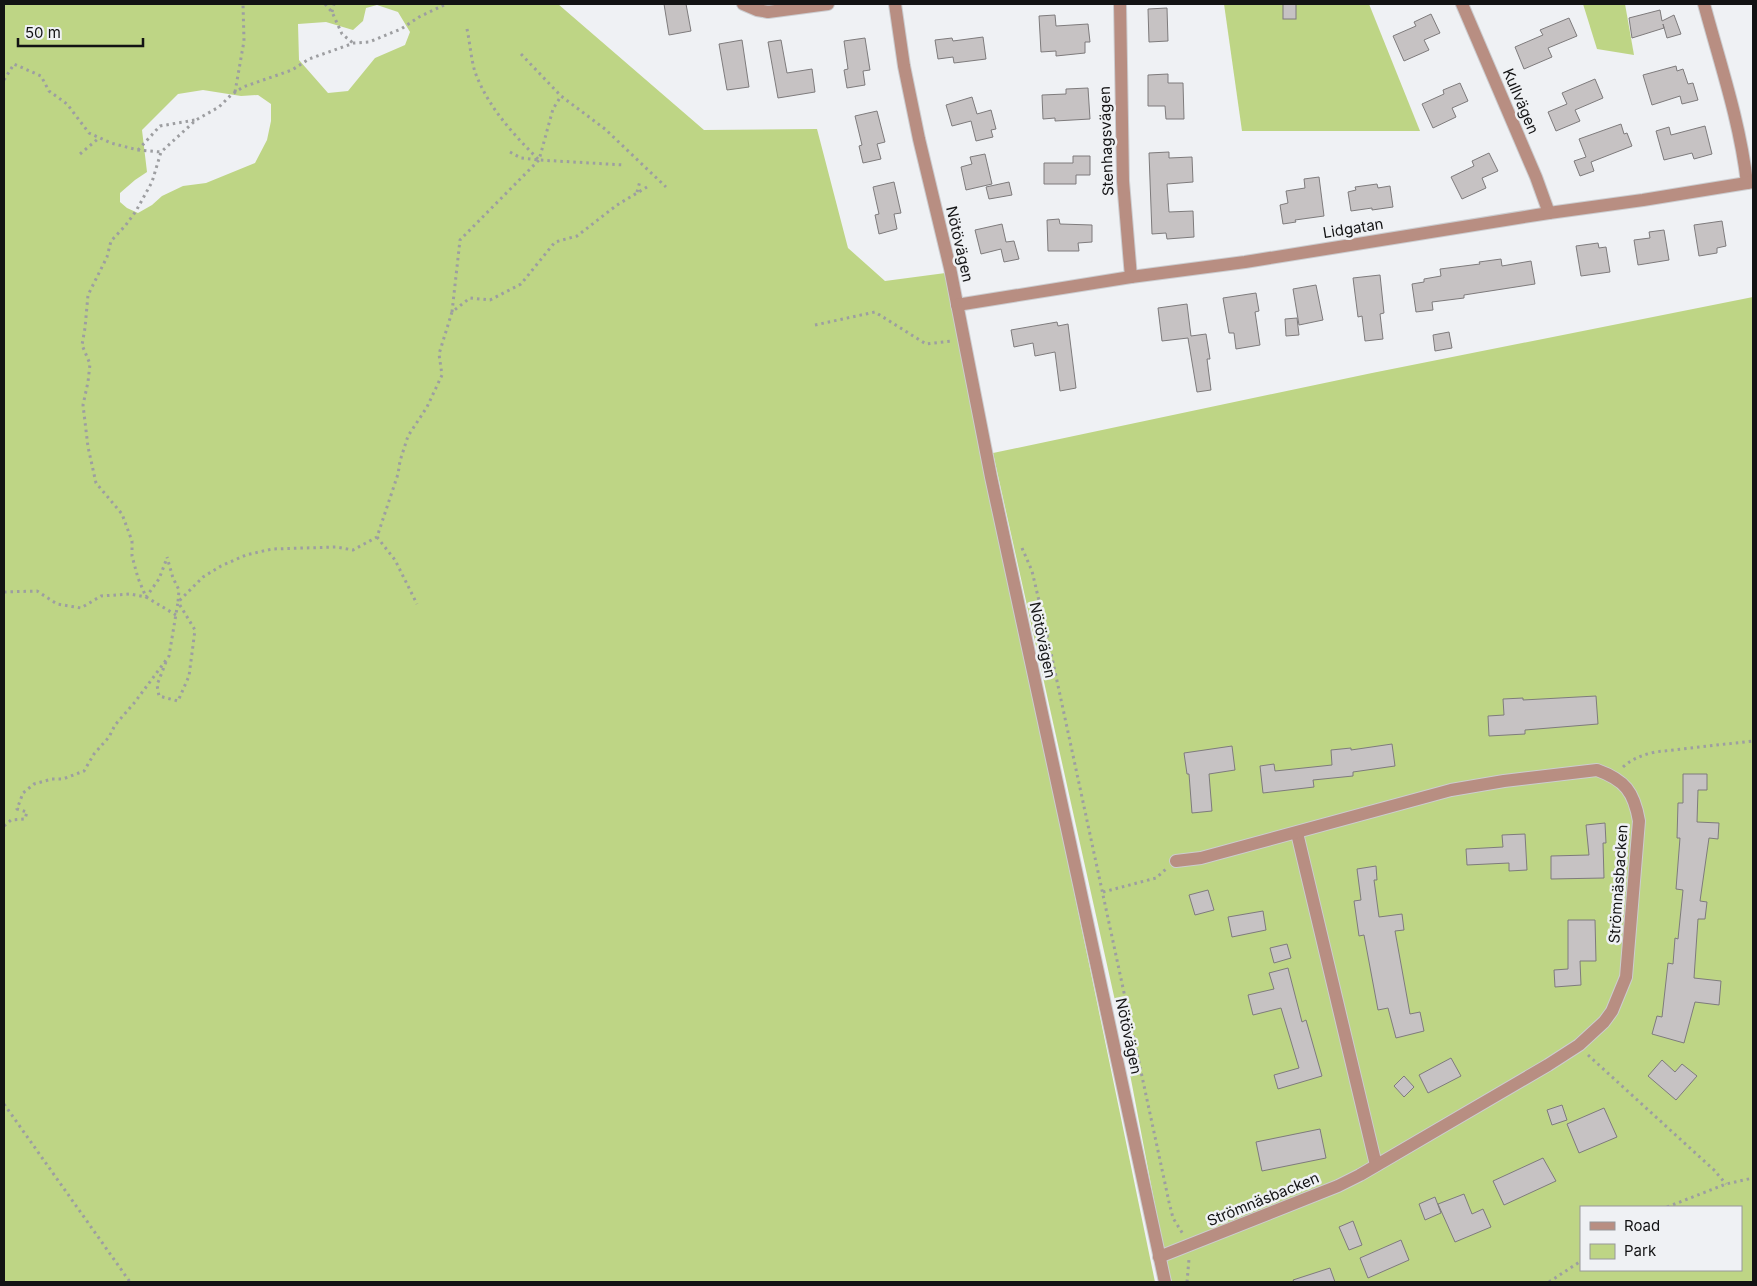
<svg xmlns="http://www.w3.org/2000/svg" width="1757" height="1286" font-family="Inter,sans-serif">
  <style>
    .green { fill: #bed585; fill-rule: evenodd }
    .building { fill: #c6c2c3; stroke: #7e7b7c }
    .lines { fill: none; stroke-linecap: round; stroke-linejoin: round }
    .minor-casing { stroke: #cccdd0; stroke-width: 14 }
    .path { stroke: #9d9ea1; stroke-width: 3; stroke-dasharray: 2.5 4; stroke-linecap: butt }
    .minor { stroke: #b88e82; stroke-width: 12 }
    .labels { text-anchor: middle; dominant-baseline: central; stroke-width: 5; stroke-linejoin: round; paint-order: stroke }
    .street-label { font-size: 15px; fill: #131314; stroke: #eff1f4 }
  </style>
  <rect width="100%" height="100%" fill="#eff1f4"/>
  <!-- green -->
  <g class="green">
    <path d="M4,4H558L704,130L817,129L848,248L885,281L953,272L988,477L1155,1282H4ZM377,5L398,12L410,32L405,45L375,58L348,91L328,93L299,60L298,24L326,22L353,30L363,21L366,8ZM203,90L241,96L258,95L271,104V121L267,140L255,163L206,183L183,186L162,196L152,205L138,213L127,208L120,202V193L135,180L147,172L142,130L178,94Z"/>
    <polygon points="1224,4 1369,4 1420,131 1242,131"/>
    <polygon points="1583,4 1625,4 1634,55 1597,49"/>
    <path d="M1753,297V1282H1172L1165,1258L1122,1032L993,453L1372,373ZM1581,1207H1741V1270H1581Z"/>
  </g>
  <!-- building -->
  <g class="building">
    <polygon points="664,4 686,4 691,31 669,35"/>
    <rect x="1283" y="4" width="13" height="15"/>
    <polygon points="1167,8 1168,41 1149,42 1148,9"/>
    <polygon points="1660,10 1662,21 1674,15 1681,34 1667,38 1663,24 1664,28 1632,38 1629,18"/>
    <polygon points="1431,14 1440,33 1424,40 1429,50 1404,61 1393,36 1416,26 1414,22"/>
    <polygon points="1055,15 1056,26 1088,24 1090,42 1085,42 1085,53 1056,56 1056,51 1041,52 1039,16"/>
    <polygon points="1569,18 1577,36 1548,48 1552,57 1524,69 1515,47 1543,35 1540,30"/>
    <polygon points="983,37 986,59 954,63 953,57 938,59 935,40 952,38 953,41"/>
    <polygon points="865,38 870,70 863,71 865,85 847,88 844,70 848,69 844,41"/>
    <polygon points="742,40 749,87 727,90 719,44"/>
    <polygon points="781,40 787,73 812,69 815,92 778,98 768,42"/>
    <polygon points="1676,66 1677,71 1683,69 1688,84 1693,83 1698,100 1682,104 1680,96 1652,105 1643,75"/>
    <polygon points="1168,74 1168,83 1183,83 1184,119 1166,119 1165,106 1148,106 1148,75"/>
    <polygon points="1595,79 1603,98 1575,110 1580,121 1556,131 1548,112 1567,104 1562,93"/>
    <polygon points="1460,83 1468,101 1452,108 1456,117 1433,128 1422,104 1444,94 1443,90"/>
    <polygon points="1088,88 1090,119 1055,121 1055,118 1043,119 1042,95 1066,94 1066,89"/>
    <polygon points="972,97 977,114 991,110 996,129 991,130 993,137 976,141 971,121 952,126 946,105"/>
    <polygon points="877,111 885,142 877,144 881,159 863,163 859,146 862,145 855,116"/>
    <polygon points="1621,124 1624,134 1627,133 1632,146 1591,162 1594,171 1580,176 1574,161 1586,157 1579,139"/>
    <polygon points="1705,126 1712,154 1694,159 1692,153 1664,160 1656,131 1669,127 1671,135"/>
    <polygon points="1169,152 1169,158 1192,157 1193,182 1167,184 1169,212 1193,211 1194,237 1167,239 1166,233 1152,234 1149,153"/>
    <polygon points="1489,153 1498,171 1482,178 1486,188 1462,199 1451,177 1474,166 1472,161"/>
    <polygon points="985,154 992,184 966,190 961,167 972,164 970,157"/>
    <polygon points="1073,156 1090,156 1090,175 1076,175 1076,184 1044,184 1044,163 1073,163"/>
    <polygon points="1319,177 1324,216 1295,220 1296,222 1283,224 1280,205 1288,203 1286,191 1305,188 1304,179"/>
    <polygon points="894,182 901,213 894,214 897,229 879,234 875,215 879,214 873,187"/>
    <polygon points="1009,182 1012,195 989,199 986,187"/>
    <polygon points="1377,184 1378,188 1390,186 1393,207 1372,210 1372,208 1351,211 1348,192 1356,190 1355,187"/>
    <polygon points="1059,219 1060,224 1092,225 1092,242 1078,243 1079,251 1048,251 1047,220"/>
    <polygon points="1722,221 1726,246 1717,248 1717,253 1699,256 1694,225"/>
    <polygon points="1002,224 1006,242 1014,241 1019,259 1004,262 1001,249 981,254 975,230"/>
    <polygon points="1664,230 1669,260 1638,265 1634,240 1650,238 1649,232"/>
    <polygon points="1598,243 1599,248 1606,247 1610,272 1581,276 1576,246"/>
    <polygon points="1501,259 1502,266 1531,261 1535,284 1464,295 1464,298 1432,302 1433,310 1416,312 1412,284 1424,282 1424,279 1441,276 1440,269 1480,264 1479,262"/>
    <polygon points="1380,275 1384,313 1380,314 1383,339 1365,341 1362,316 1358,317 1353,278"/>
    <polygon points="1316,285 1323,320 1299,325 1293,289"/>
    <polygon points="1256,293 1259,311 1255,312 1260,345 1236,349 1234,333 1229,333 1223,298"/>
    <polygon points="1187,304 1191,336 1206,334 1210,359 1207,359 1211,390 1197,392 1188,338 1162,341 1158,308"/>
    <polygon points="1297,318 1299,335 1286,336 1285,319"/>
    <polygon points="1057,322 1058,326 1068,324 1076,388 1060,391 1055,352 1035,356 1033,343 1014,347 1011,330"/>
    <polygon points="1449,332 1452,348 1435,351 1433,335"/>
    <polygon points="1596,696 1598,724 1525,730 1525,734 1489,736 1488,716 1504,715 1503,699 1523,698 1523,700"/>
    <polygon points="1392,744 1395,766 1353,772 1353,776 1313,780 1314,787 1263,793 1260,766 1274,764 1275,771 1332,765 1331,750 1351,748 1351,750"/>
    <polygon points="1232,746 1235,770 1209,774 1212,811 1192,813 1189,774 1187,774 1184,753"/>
    <polygon points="1683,774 1707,774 1707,790 1698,790 1697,822 1719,823 1718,839 1709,838 1700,901 1707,902 1705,919 1698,919 1694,978 1721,981 1719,1005 1695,1002 1684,1043 1652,1034 1657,1016 1662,1017 1668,963 1673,964 1675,938 1678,939 1683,890 1676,889 1680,838 1677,838 1678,803 1683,803"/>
    <polygon points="1605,823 1606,843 1603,843 1604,878 1551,879 1551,856 1589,855 1586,825"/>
    <polygon points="1525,834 1527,870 1509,871 1509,863 1467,865 1466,849 1503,847 1502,835"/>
    <polygon points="1376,866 1377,880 1374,880 1379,917 1402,914 1404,930 1395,931 1410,1014 1420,1012 1424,1031 1396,1038 1388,1008 1378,1010 1364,935 1359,936 1354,901 1361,900 1357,869"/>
    <polygon points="1208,890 1214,910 1195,915 1189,895"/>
    <polygon points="1263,911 1266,930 1232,937 1228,917"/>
    <polygon points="1568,920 1595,920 1596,961 1580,961 1581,985 1555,987 1554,970 1568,969"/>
    <polygon points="1287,944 1291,958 1274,963 1270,948"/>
    <polygon points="1288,968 1302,1022 1306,1020 1322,1076 1278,1089 1274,1075 1299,1068 1281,1008 1253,1015 1248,995 1274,989 1269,973"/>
    <polygon points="1451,1058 1461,1076 1428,1093 1419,1075"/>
    <polygon points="1662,1060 1675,1072 1682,1064 1697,1076 1676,1100 1648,1076"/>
    <polygon points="1404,1076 1414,1087 1404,1097 1394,1086"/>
    <polygon points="1562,1105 1567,1120 1552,1125 1547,1110"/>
    <polygon points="1604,1108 1617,1137 1579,1153 1567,1124"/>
    <polygon points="1320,1129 1326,1158 1262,1171 1256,1142"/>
    <polygon points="1543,1158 1556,1181 1504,1205 1493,1181"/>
    <polygon points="1464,1194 1472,1214 1483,1209 1491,1227 1455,1242 1438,1204"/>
    <polygon points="1435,1197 1441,1213 1425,1220 1419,1204"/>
    <polygon points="1353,1221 1362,1245 1349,1250 1339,1227"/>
    <polygon points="1401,1240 1409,1260 1368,1278 1360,1258"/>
    <polygon points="1330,1268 1335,1282 1294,1282 1293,1280"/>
  </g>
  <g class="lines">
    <defs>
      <g id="minor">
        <polyline points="743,4 757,10 768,12 828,4"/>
        <polyline points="895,4 904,66 919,139 950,268 991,477 1165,1282"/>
        <polyline points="1120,4 1123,181 1131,277"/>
        <polyline points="1462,4 1536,177 1549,213"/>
        <path d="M1704,4C1720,63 1740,122 1747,183"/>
        <polyline points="957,305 1131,277 1245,262 1549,213 1643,200 1753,182"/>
        <polyline points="1297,833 1376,1165"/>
        <path d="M1159,1257L1338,1186L1360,1175L1548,1065L1579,1045L1604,1022L1612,1011L1626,977L1639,821C1634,792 1625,780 1597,770L1504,781L1451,790L1201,858L1176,861"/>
      </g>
    </defs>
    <!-- minor casing -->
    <use href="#minor" class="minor-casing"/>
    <!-- path -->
    <g class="path">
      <polyline points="325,4 332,12 342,34 353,43"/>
      <polyline points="332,12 334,4"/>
      <path d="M467,29C470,43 471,59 475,72C488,107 513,134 539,160"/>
      <polyline points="521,54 561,96 605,129 666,187"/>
      <polyline points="4,80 14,64 41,76 49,91 67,104 89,133 111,143 138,150 161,152"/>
      <polyline points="235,92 244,41 243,4"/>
      <polyline points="138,150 160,126 195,120"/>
      <polyline points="510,152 521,158 539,160 625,165"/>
      <polyline points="80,154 99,138"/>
      <polyline points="637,192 640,181"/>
      <polyline points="452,312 460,240 539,160 553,109 561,96"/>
      <polyline points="815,325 875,312 926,344 951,341"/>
      <polyline points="377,537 395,560 417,604"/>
      <polyline points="1022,548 1032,571 1048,639 1169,1202 1173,1218 1183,1234"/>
      <polyline points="4,592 37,591 57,604 81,608 101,596 130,594 146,597 159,579 167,558"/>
      <polyline points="176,615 146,597 138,578 132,556 132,541 122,514 96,483 88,447 83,405 88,382 90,364 82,345 85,328 88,295 107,257 111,241 125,226 136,211 152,182 161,152 196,120 219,107 231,95 243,87 292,70 309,59 354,43 369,42 401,29 419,17 444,5"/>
      <polyline points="166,662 157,685 159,696 178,701 189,676 195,630 178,602 179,590 173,578 167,557"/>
      <path d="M1623,767C1633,758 1643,755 1655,752L1753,741"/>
      <polyline points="4,826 11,820 25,819 27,812 17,809 23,793 34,784 52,779 63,779 84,771 94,754 109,737 115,725 135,702 169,656 178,602 203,577 221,566 246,555 272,549 336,547 353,550 377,537 398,474 400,461 408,436 427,407 442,375 439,354 452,312 470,298 490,300 521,284 555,242 577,236 617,205 647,187"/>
      <polyline points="1103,892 1156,878 1166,869"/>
      <polyline points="1588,1055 1714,1170 1726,1184"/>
      <polyline points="4,1104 130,1282"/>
      <polyline points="1667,1207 1726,1184 1753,1178"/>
      <polyline points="1187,1282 1189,1259"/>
      <polyline points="1549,1282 1581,1261"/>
    </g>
    <!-- minor -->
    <use href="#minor" class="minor"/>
  </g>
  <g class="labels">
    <!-- street labels -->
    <g class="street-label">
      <text transform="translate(1521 101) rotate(67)">Kullvägen</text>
      <text transform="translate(1106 141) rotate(-92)">Stenhagsvägen</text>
      <text transform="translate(1353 228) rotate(-9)">Lidgatan</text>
      <text transform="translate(960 244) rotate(77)">Nötövägen</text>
      <text transform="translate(1043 640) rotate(78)">Nötövägen</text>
      <text transform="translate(1618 884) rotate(-86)">Strömnäsbacken</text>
      <text transform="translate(1129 1036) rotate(78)">Nötövägen</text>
      <text transform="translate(1263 1199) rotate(-22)">Strömnäsbacken</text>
    </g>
  </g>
  <!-- border -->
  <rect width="1757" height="1286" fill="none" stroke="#131314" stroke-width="10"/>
  <!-- legend -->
  <rect x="1580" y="1206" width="162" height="65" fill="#eff1f4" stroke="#97989a"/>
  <rect x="1590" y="1222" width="25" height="8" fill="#b88e82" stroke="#97989a"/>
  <text x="1624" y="1231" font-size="15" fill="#131314">Road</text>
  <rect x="1590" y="1244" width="25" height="15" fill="#bed585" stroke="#97989a"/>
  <text x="1624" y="1256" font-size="15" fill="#131314">Park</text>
  <!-- scale -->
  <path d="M18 38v8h125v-8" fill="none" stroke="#131314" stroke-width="2.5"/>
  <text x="25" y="38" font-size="15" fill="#131314" stroke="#eff1f4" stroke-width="4" paint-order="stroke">50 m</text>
</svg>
